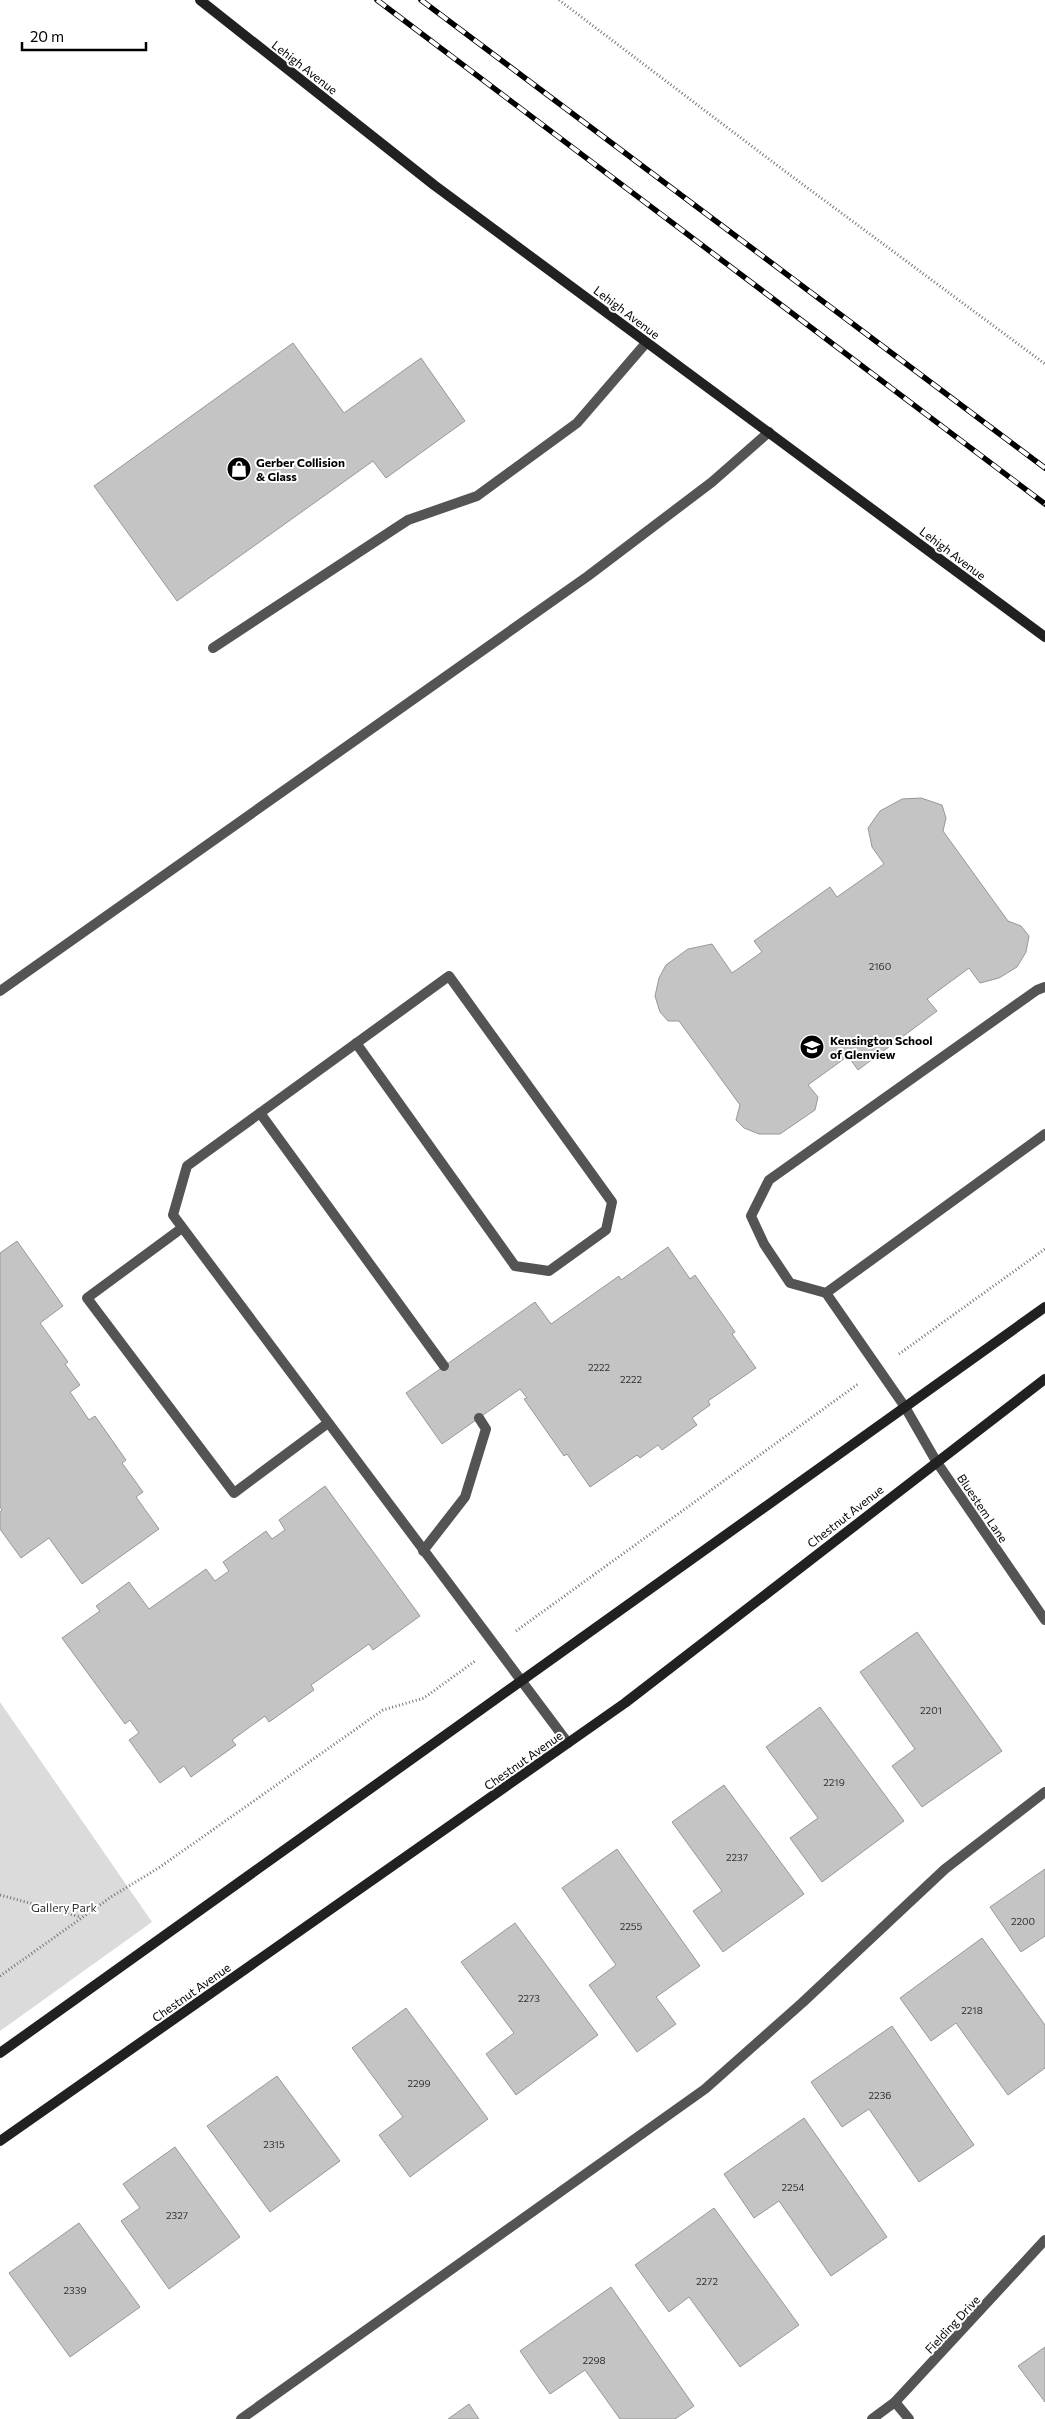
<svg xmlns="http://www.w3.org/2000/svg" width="1045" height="2419" font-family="Commissioner,sans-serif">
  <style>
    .green { fill: #dbdbdb }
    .building { fill: #c4c4c4; stroke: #989898 }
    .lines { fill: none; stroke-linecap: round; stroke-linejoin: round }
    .path { stroke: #767676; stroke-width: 3; stroke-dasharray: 1 2.5; stroke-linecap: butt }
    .lane { stroke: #545454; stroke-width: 10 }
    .street { stroke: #545454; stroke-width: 10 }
    .secondary { stroke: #212121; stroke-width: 10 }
    .rail-casing { stroke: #000; stroke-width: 5.5 }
    .rail { stroke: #fff; stroke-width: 4; stroke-dasharray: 11; stroke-linecap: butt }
    .labels { text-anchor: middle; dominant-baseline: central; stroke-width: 4; stroke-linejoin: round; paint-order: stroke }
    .number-label { font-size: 10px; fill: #313131 }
    .street-label { font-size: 12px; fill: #000; stroke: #fff }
    .poi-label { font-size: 12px; font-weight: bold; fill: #000; stroke: #fff; text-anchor: start }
    .park-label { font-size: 12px; fill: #323232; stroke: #fff }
  </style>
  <rect width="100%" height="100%" fill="#fff"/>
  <!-- green -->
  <polygon class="green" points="0,1702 152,1922 0,2031"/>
  <!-- building -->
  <g class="building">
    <polygon points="293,343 344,413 421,358 465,421 386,478 373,461 177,601 94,486"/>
    <polygon points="921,798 942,805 946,818 943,831 1008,921 1021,926 1029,936 1026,952 1017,967 999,978 980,983 969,968 927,999 937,1011 858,1070 848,1056 808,1085 818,1097 815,1110 780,1134 759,1134 744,1128 736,1120 740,1105 679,1021 668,1021 660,1012 655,996 659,978 666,965 688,949 712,944 732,973 762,952 754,941 830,887 837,897 884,864 872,847 868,828 880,811 902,799"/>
    <polygon points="17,1241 63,1306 40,1323 68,1362 65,1364 80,1385 70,1392 89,1420 95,1416 126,1460 122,1463 143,1492 136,1497 159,1529 82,1584 49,1538 21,1558 0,1529 0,1512 2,1510 0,1507 0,1253"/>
    <polygon points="668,1247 690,1279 695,1275 735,1332 732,1334 756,1368 708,1401 710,1405 692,1418 697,1425 662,1450 658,1445 640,1458 637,1455 590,1487 567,1454 564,1456 524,1399 527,1398 520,1389 442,1444 406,1393 535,1302 551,1324 619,1276 621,1280"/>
    <polygon points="325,1486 420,1616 373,1650 369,1644 311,1685 314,1690 269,1722 265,1716 232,1740 236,1745 191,1777 184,1766 160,1783 129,1740 139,1733 130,1720 125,1724 62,1638 100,1611 96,1606 129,1582 149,1609 206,1569 215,1581 229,1571 223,1562 266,1531 272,1539 285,1530 279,1520"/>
    <polygon points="917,1632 1002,1751 922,1807 892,1766 915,1749 860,1672"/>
    <polygon points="820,1707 904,1821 822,1882 790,1838 818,1818 766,1747"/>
    <polygon points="724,1785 804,1894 723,1952 693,1911 722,1891 672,1822"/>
    <polygon points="617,1849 700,1966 656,1997 676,2024 637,2052 589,1985 616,1965 562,1888"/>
    <polygon points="1045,1869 1045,1936 1021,1952 990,1907"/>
    <polygon points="515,1923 598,2035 516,2095 486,2054 514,2033 461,1962"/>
    <polygon points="982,1938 1045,2025 1045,2068 1008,2095 956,2023 931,2041 900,1998"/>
    <polygon points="406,2008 488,2119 410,2177 379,2135 403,2117 352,2048"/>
    <polygon points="892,2026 974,2145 919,2182 869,2109 842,2127 811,2082"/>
    <polygon points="277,2076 340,2161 270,2212 207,2126"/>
    <polygon points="804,2118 887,2237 831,2276 779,2201 754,2218 724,2174"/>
    <polygon points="175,2147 240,2237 169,2289 121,2221 140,2208 123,2184"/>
    <polygon points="714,2208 799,2325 740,2367 689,2297 669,2312 635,2265"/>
    <polygon points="79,2223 140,2307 70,2357 9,2273"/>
    <polygon points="611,2287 694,2406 675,2419 620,2419 585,2370 550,2394 520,2351"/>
    <polygon points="1045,2347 1045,2402 1018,2366"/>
    <polygon points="469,2404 479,2419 448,2419"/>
  </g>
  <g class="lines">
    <!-- path -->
    <g class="path">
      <polyline points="559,0 778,166 1045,364"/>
      <polyline points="899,1354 1045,1249"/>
      <polyline points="516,1631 858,1384"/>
      <polyline points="0,1895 81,1917"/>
      <polyline points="0,1976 111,1897 160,1867 383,1710 424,1698 475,1661"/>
    </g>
    <!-- lane -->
    <g class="lane">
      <polyline points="213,648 408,520 477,496 577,423 646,343"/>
      <polyline points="0,991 588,576 712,482 769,432"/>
      <polyline points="356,1043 515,1266 549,1271 606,1230 612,1202 449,976 187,1166 173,1215 568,1743"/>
      <polyline points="260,1113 444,1366"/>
      <polyline points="182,1228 87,1298 234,1493 328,1423"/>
      <polyline points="826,1293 1045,1134"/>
      <polyline points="905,1407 826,1293 790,1283 764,1244 751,1216 769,1180 1037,990 1045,987"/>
      <polyline points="423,1551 465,1497 486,1429 479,1418"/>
      <polyline points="241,2419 705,2089 802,2003 945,1869 1045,1792"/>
    </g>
    <!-- street -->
    <g class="street">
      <polyline points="905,1407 936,1461 1045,1620"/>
      <polyline points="895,2402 909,2419"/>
      <polyline points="872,2419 895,2402 1045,2240"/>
    </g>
    <!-- secondary -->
    <g class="secondary">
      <polyline points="200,0 434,185 1045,637"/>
      <polyline points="0,2053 1045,1307"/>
      <polyline points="0,2141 625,1703 1045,1379"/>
    </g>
    <defs>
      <g id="rail">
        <polyline points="377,0 1045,504"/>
        <polyline points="421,0 1045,468"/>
      </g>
    </defs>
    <!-- rail casing -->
    <use href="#rail" class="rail-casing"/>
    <!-- rail -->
    <use href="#rail" class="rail"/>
  </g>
  <!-- icons -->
  <defs>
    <symbol id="shop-disc" viewBox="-11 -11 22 22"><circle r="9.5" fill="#000" stroke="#fff"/><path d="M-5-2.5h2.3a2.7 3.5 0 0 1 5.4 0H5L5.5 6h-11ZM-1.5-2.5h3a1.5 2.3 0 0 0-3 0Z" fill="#fff"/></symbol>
    <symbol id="school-disc" viewBox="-11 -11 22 22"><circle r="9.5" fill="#000" stroke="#fff"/><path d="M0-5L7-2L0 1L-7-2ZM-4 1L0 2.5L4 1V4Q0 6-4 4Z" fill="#fff"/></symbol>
  </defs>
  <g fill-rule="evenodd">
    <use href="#shop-disc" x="225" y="455" width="28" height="28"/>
    <use href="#school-disc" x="798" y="1033" width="28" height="28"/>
  </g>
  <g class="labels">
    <!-- number labels -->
    <g class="number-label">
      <text x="880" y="966">2160</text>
      <text x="599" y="1367">2222</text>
      <text x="631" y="1379">2222</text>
      <text x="931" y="1710">2201</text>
      <text x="834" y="1782">2219</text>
      <text x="737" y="1857">2237</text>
      <text x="1023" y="1921">2200</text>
      <text x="631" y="1926">2255</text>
      <text x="529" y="1998">2273</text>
      <text x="972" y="2010">2218</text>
      <text x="419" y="2083">2299</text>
      <text x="880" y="2095">2236</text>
      <text x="274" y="2144">2315</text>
      <text x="793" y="2187">2254</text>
      <text x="177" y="2215">2327</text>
      <text x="707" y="2281">2272</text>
      <text x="75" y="2290">2339</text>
      <text x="594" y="2360">2298</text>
    </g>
    <!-- street labels -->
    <g class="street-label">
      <text transform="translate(305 67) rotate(38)">Lehigh Avenue</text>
      <text transform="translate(627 312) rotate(37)">Lehigh Avenue</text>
      <text transform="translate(953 553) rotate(37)">Lehigh Avenue</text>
      <text transform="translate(983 1508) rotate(56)">Bluestem Lane</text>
      <text transform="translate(845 1516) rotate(-38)">Chestnut Avenue</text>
      <text transform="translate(523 1760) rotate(-35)">Chestnut Avenue</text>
      <text transform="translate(191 1992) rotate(-35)">Chestnut Avenue</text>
      <text transform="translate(952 2324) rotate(-47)">Fielding Drive</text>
    </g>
    <!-- poi labels -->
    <g class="poi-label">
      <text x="256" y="462">Gerber Collision<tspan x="256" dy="14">&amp; Glass</tspan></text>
      <text x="830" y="1040">Kensington School<tspan x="830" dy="14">of Glenview</tspan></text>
    </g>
    <!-- park labels -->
    <g class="park-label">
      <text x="64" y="1907">Gallery Park</text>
    </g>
  </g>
  <!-- scale -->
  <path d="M22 42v8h124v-8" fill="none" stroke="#000000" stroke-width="2.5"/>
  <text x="30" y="42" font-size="15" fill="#000000" stroke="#ffffff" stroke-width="4" paint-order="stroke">20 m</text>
</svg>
